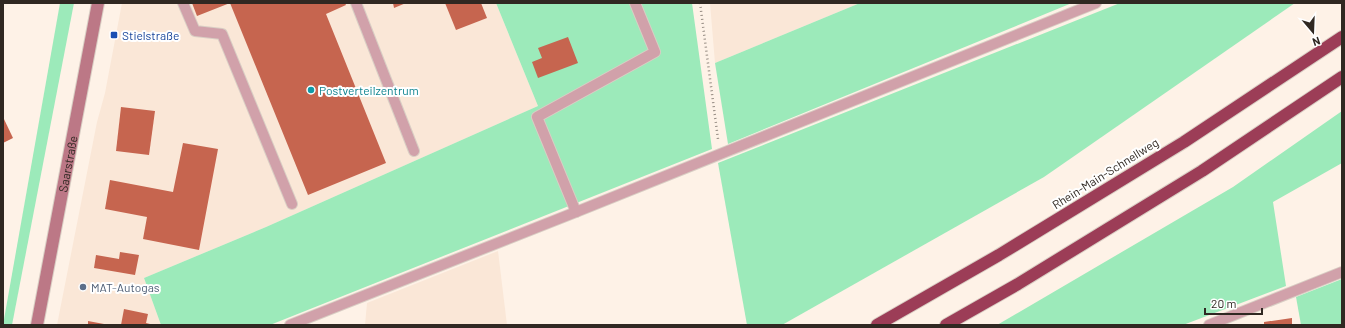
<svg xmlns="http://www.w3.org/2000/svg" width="1345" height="328" font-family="Barlow,sans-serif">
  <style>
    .commercial { fill: #fae7d7 }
    .green { fill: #9ceaba }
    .building { fill: #c6654f }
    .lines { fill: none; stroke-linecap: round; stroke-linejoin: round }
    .lane-casing { stroke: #d9cec4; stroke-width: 12 }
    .secondary-casing { stroke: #d9cec4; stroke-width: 14 }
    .highway-casing { stroke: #d9cec4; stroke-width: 14 }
    .path { stroke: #978d84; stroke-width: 2.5; stroke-dasharray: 1 3; stroke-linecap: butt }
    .lane { stroke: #d1a1aa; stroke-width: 10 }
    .secondary { stroke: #bc7886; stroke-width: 12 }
    .highway { stroke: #9c3d57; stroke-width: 12 }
    .transit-dot { fill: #1a4fb4; stroke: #fff; stroke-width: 1.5 }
    .culture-dot { fill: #0f9aa8; stroke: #fff; stroke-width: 1.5 }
    .service-dot { fill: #5c6f8a; stroke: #fff; stroke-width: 1.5 }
    .labels { text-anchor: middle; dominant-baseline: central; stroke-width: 4; stroke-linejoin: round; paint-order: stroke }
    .transit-label { font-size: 12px; fill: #164399; stroke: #fff; text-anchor: start }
    .culture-label { font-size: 12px; fill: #0d838f; stroke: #fff; text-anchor: start }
    .street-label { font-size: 12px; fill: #302822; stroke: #fff }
    .service-label { font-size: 12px; fill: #4e5e75; stroke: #fff; text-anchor: start }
  </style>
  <rect width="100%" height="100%" fill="#fef2e7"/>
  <!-- commercial -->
  <g class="commercial">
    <polygon points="122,3 496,3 538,106 266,227 144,278 161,325 57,325 97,122 105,93"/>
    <polygon points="710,3 860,3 715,63"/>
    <polygon points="498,251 507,325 365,325 367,303"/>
  </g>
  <!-- green -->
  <g class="green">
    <polygon points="60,3 74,3 12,325 3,325"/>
    <polygon points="496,3 692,3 712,149 270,325 161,325 144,278 266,227 538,106"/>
    <polygon points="860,3 1072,3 728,144 715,63"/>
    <polygon points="1120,3 1295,3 1044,177 782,325 747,325 718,163"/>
    <polygon points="1342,111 1342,163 1273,202 1286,286 1183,325 997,325 1233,187"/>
    <polygon points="1342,279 1342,325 1301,325 1296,297"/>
  </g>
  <!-- building -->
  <g class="building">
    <polygon points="192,3 345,3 346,5 326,14 386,163 308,195 230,3 197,16"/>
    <polygon points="393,3 406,3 394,8"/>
    <polygon points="445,3 481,3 487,18 456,30"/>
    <polygon points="568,37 578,63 538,78 532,62 542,58 538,48"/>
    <polygon points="121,107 155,111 149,155 116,151"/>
    <polygon points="3,117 13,138 3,143"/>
    <polygon points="183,143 218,149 199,250 143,239 147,217 105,209 110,180 173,192"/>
    <polygon points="120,252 139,255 135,275 94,268 96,255 119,259"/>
    <polygon points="124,309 148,314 146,323 154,325 121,325"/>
    <polygon points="1292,318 1292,325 1264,325 1264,322"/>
    <polygon points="88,321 104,324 104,325 88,325"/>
  </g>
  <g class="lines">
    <defs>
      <g id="lane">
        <polyline points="183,3 195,31 222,34 292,204"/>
        <polyline points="356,3 414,151"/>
        <polyline points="576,212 537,117 655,52 635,3"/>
        <polyline points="290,325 576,212 1096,3"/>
        <polyline points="1209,325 1342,272"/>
      </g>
      <g id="secondary">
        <path id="s1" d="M37,325L98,3"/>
      </g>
      <g id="highway">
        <polyline points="877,325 999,255 1184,142 1342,37"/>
        <polyline points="946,325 1018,284 1202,171 1342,77"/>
      </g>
    </defs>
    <!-- lane casing -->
    <use href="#lane" class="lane-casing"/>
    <!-- secondary casing -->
    <use href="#secondary" class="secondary-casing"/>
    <!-- highway casing -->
    <use href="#highway" class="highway-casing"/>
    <!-- path -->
    <polyline class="path" points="700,3 718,139"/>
    <!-- lane -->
    <use href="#lane" class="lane"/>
    <!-- secondary -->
    <use href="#secondary" class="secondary"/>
    <!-- highway -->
    <use href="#highway" class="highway"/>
  </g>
  <!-- markers -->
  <rect class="transit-dot" x="110" y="31" width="8" height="8" rx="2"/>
  <circle class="culture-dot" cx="311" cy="90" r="4"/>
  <circle class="service-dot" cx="83" cy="287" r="4"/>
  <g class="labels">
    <!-- transit labels -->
    <g class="transit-label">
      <text x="122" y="35">Stielstraße</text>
    </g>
    <!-- culture labels -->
    <g class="culture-label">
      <text x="319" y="90">Postverteilzentrum</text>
    </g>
    <!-- street labels -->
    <g class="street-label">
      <text stroke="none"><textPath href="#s1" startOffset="164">Saarstraße</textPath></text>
      <text transform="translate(1105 173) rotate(-32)">Rhein-Main-Schnellweg</text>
    </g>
    <!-- service labels -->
    <g class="service-label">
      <text x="91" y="287">MAT-Autogas</text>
    </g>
  </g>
  <!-- border -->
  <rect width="1345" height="328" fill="none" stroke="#302822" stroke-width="8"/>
  <!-- north arrow -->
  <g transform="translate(1313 32) rotate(161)" stroke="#ffffff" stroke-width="3" paint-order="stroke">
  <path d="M0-3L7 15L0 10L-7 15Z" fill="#302822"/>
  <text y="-6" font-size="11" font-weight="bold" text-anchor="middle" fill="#302822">N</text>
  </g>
  <!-- scale -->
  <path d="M1205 308v6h57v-6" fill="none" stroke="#302822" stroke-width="2"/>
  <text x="1211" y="308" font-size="12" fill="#302822" stroke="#ffffff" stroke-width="3" paint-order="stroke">20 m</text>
</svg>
